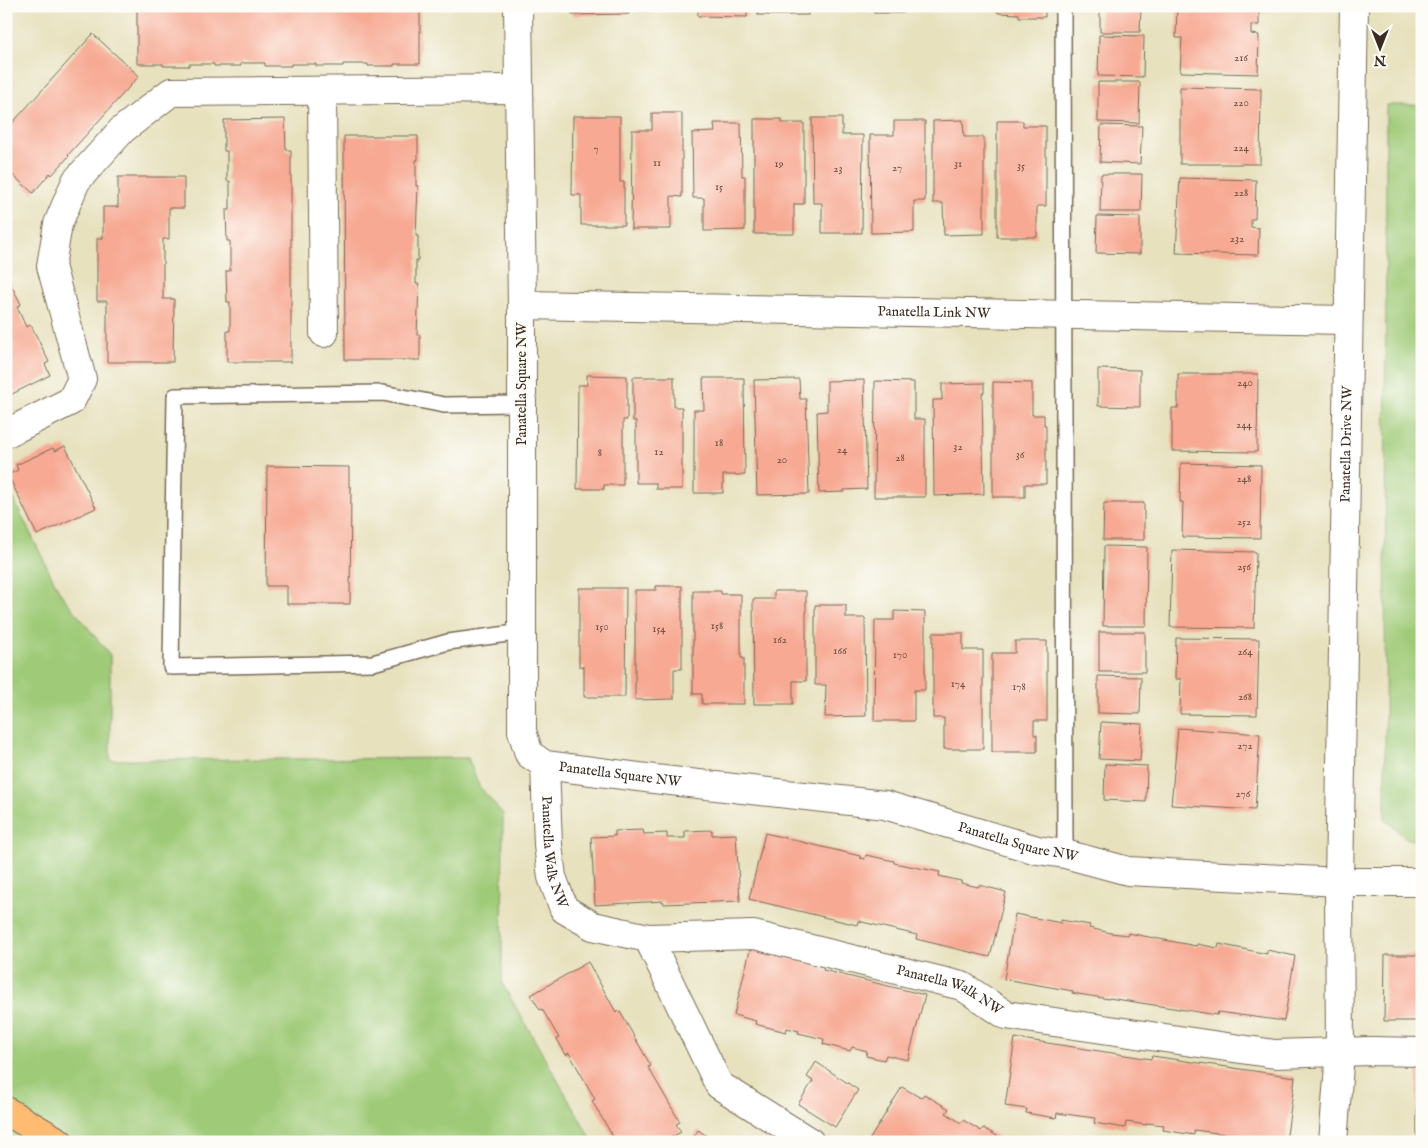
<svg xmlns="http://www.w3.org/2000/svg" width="1428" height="1148" font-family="'IM FELL English',serif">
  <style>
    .green { fill: #9fca77; stroke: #6d7a4a }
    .building { fill: #f7a993 }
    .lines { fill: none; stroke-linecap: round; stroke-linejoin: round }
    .service-casing { stroke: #776a56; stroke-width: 18 }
    .minor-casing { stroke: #776a56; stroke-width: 30 }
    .motorway-casing { stroke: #776a56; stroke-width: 30 }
    .service { stroke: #fff; stroke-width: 15 }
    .minor { stroke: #fff; stroke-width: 28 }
    .motorway { stroke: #ffbb71; stroke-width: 28 }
    .labels { text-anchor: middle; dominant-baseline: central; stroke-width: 4; stroke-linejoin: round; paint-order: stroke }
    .number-label { font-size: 11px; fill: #6a4a3b }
    .street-label { font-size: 14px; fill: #3b2a1e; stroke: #fdfcf7 }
  </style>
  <rect width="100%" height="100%" fill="#fdfcf7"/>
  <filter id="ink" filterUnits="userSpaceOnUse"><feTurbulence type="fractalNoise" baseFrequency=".02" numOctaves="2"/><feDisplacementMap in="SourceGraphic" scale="10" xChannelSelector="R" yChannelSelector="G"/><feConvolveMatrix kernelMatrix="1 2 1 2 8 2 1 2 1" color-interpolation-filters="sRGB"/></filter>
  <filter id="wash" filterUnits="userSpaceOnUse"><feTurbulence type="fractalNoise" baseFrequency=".0096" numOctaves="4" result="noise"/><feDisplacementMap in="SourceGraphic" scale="20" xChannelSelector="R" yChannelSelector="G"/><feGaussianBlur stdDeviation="1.12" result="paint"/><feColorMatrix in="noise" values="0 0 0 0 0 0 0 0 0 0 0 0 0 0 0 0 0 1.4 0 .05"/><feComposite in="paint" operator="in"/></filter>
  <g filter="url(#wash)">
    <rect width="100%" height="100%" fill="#e7e1be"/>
    <!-- green -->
    <g class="green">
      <polygon points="1386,105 1422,105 1422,843 1406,838 1385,819"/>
      <polygon points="6,484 60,593 110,655 110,760 468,758 479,786 503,814 502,983 593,1142 6,1142"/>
    </g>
    <g id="blocks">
      <!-- building -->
      <g class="building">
        <polygon points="137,6 420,6 420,64 394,64 394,66 368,66 368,64 343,64 343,66 316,66 316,64 291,64 291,66 265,66 265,63 241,63 241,66 214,66 214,64 189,64 189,66 163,66 163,64 137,64"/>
        <polygon points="572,6 629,6 629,14 572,15"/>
        <rect x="637" y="6" width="34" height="5"/>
        <polygon points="698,6 747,6 747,17 698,16"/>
        <rect x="758" y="6" width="50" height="9"/>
        <rect x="838" y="6" width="29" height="5"/>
        <rect x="874" y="6" width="29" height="7"/>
        <polygon points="998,6 1045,6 1045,17 1019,17 1019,14 998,13"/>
        <polygon points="1100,6 1141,6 1140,32 1100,32"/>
        <polygon points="1177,6 1259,6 1259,25 1251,25 1251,34 1259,35 1258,74 1180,72 1182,38 1176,38"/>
        <polygon points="93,34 139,76 68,155 69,156 52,175 50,173 33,193 6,169 6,130"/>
        <polygon points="1099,35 1144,36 1143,77 1098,76"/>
        <polygon points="1098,82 1140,82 1139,123 1098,122"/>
        <polygon points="1180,87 1261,89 1260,164 1180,164"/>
        <polygon points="652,113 682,113 682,197 671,196 671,229 631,229 632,130 652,130"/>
        <polygon points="573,116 620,116 620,182 624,182 624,225 581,225 581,195 572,195"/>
        <polygon points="812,118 842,118 842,135 863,135 862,233 822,233 822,203 813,203"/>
        <polygon points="285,119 286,150 291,150 291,362 227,362 227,331 230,331 230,302 227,302 226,271 230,271 230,241 227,241 226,210 230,210 230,181 227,181 227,151 224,151 224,120"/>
        <polygon points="754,119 782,119 782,123 804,123 804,204 794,204 794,234 754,234"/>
        <polygon points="963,120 964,137 984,137 984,234 944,235 943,203 933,203 933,121"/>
        <polygon points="894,121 925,121 925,201 914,201 914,232 871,233 870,135 894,135"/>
        <polygon points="997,121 1023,121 1023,126 1046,126 1046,206 1037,206 1037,237 997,237"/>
        <polygon points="714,123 741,123 742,176 745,176 745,230 704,231 704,198 693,198 692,133 715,132"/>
        <polygon points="1101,125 1142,126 1140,164 1100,162"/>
        <polygon points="344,136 418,136 418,160 416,160 416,186 418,186 416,236 418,236 418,260 416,260 416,284 419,284 417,335 420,335 420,360 345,360"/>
        <polygon points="1101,174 1142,174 1141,212 1100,212"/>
        <polygon points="118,177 184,177 184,208 169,208 169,239 163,239 163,299 174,299 173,362 107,362 107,301 97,301 97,238 103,238 103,207 118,207"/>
        <polygon points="1180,178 1256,180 1255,219 1251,219 1251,227 1259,228 1258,255 1176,253"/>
        <polygon points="1097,216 1140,217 1140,254 1096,253"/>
        <polygon points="6,275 21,304 17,307 26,327 31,325 49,362 45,364 50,375 6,397"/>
        <polygon points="1098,369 1140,370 1140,407 1098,406"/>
        <polygon points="1178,374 1258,374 1257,452 1172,451 1172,408 1178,408"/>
        <polygon points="587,375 627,376 627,420 623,420 623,485 604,485 604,489 577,489 578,385 587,385"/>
        <polygon points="633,377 674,377 674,407 682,407 682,489 656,489 656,483 636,483 636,421 633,421"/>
        <polygon points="703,378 744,378 745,475 723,475 723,493 694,493 694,410 704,410"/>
        <polygon points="799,379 800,399 806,399 809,494 757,495 754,380"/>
        <polygon points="864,380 867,489 844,490 844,492 819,493 817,412 827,411 827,381"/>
        <polygon points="875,381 914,382 914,419 925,419 925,497 874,497"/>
        <polygon points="993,382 1032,383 1032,415 1044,415 1044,425 1046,425 1046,484 1025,484 1025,497 993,497"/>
        <polygon points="984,383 984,393 982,393 984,494 934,496 933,400 942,400 942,384"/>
        <polygon points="65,446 96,508 37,535 8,475 18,470 16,465 53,448 55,451"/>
        <polygon points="1181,463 1261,465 1260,538 1182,537 1183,502 1180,502"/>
        <polygon points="267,466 349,467 349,487 351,487 350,604 287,604 287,586 266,586"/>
        <polygon points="1104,503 1144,503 1144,540 1103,540"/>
        <polygon points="1104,546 1147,547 1146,626 1103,626"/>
        <polygon points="1172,550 1256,552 1254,628 1170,627"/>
        <polygon points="656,586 682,586 682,669 674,669 674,699 635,700 635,590 656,590"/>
        <polygon points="579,588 626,588 625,697 584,697 584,667 579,666"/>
        <polygon points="693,591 721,591 721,594 741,594 741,658 744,658 744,704 702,704 702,694 693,694"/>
        <polygon points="774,591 806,591 806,681 793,681 793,704 754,704 753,599 774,599"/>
        <polygon points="815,605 846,605 846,618 865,618 866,716 825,717 826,685 815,685"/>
        <polygon points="894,611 925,612 925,690 914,690 914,721 874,721 875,620 894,620"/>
        <rect x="1099" y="632" width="46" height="40"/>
        <polygon points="933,633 963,633 963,650 983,650 983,749 944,749 944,718 933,718"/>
        <polygon points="1176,638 1259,639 1257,715 1180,714 1181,679 1175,679"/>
        <polygon points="1015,641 1047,641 1047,721 1034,721 1034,735 1037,735 1037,752 992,752 992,653 1015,653"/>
        <polygon points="1098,676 1141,677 1140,714 1098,713"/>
        <polygon points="1101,722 1142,724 1140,761 1099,759"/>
        <polygon points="1178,728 1260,734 1255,810 1171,805"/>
        <polygon points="1105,764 1147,766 1146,802 1104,800"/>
        <polygon points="643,830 644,834 667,833 667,838 685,838 685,831 712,830 712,835 736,834 740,901 664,904 663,901 595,905 591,837 615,836 615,831"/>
        <polygon points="765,833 860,856 860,858 865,859 866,855 894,861 894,863 940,872 939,876 961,881 961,883 978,887 979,885 1006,892 990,957 916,939 917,935 858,921 857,925 749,899"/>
        <polygon points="1015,914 1061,923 1061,920 1090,925 1089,928 1111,933 1128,935 1128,933 1196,946 1197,944 1218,948 1219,944 1267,954 1267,950 1295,956 1284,1021 1218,1012 1217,1015 1109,998 1109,999 1072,993 1073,991 1004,979"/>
        <polygon points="752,949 824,967 823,970 925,995 908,1060 886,1055 884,1060 866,1056 867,1051 852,1047 850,1051 823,1044 824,1039 798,1033 799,1031 787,1028 786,1032 755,1024 756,1021 734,1015 750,950 752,950"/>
        <polygon points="1385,955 1422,955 1422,1021 1384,1021"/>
        <polygon points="588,962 616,1012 619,1010 651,1066 648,1067 680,1122 676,1124 681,1132 663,1142 616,1142 592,1101 595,1099 569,1053 566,1055 557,1039 559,1038 542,1009 540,1010 531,995"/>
        <polygon points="1015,1038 1151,1059 1152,1056 1295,1077 1286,1142 1263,1140 1263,1142 1240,1142 1232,1140 1233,1135 1194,1130 1194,1135 1163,1130 1164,1125 1147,1123 1147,1125 1126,1122 1125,1128 1094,1123 1095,1118 1057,1113 1056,1118 1026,1113 1027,1109 1005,1106"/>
        <polygon points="816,1062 858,1090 835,1127 798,1104 813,1081 807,1077"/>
        <rect x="1417" y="1070" width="5" height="67"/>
        <polygon points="902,1087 921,1098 924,1094 949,1109 946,1113 961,1123 963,1120 981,1131 983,1128 999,1137 996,1142 868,1142"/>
        <polygon points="698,1130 716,1142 691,1142"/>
      </g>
    </g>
  </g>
  <g filter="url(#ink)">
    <use href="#blocks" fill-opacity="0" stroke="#776a56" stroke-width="1"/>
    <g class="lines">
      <defs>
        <g id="service">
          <polyline points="1063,6 1065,854"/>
          <polyline points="522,404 444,405 383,393 175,396 171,667 373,663 448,642 522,632"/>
        </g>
        <g id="minor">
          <path id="s1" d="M518,6L522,305V731L529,754L545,765L654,779L885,805L1037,850L1065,854L1128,871L1339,882H1422"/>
          <polyline points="322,91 324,333"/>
          <path id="s2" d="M522,305L1348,320"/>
          <polyline points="7,433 71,401 82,379 51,266 58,224 76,181 122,130 171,92 519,89"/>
          <path id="s3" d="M545,765L548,845L552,877L564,909L593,926L648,938L719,1085L810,1142"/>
          <path id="s4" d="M648,938L754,935L962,986L1006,1015L1275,1054L1371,1051L1422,1052"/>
          <path id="s5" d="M1333,1142L1340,1053L1339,882L1354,6"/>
        </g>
        <polyline id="motorway" points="6,1111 59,1142"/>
      </defs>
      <!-- service casing -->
      <use href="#service" class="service-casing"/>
      <!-- minor casing -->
      <use href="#minor" class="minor-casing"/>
      <!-- motorway casing -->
      <use href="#motorway" class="motorway-casing"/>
      <!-- service -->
      <use href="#service" class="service"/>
      <!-- minor -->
      <use href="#minor" class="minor"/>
      <!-- motorway -->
      <use href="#motorway" class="motorway"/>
    </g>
  </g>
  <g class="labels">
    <!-- number labels -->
    <g class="number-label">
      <text x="1241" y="58">216</text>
      <text x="1241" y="103">220</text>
      <text x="1241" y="148">224</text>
      <text x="596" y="149">7</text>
      <text x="657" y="163">11</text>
      <text x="779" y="164">19</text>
      <text x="958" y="164">31</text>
      <text x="1021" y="166">35</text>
      <text x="897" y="168">27</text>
      <text x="838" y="169">23</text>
      <text x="719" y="187">15</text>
      <text x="1241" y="193">228</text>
      <text x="1237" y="239">232</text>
      <text x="1245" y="383">240</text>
      <text x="1244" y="425">244</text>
      <text x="719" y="443">18</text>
      <text x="958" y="447">32</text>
      <text x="842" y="450">24</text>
      <text x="659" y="452">12</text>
      <text x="600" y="453">8</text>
      <text x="1020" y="455">36</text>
      <text x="900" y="458">28</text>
      <text x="782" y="460">20</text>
      <text x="1244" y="479">248</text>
      <text x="1244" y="522">252</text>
      <text x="1244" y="567">256</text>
      <text x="717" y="626">158</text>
      <text x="602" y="627">150</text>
      <text x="659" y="629">154</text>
      <text x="780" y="640">162</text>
      <text x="840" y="651">166</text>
      <text x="1245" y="652">264</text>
      <text x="900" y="655">170</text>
      <text x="958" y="684">174</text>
      <text x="1019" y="687">178</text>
      <text x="1245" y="697">268</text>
      <text x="1245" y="746">272</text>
      <text x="1243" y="794">276</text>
    </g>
    <!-- street labels -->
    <g class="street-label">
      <text stroke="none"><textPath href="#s2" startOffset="412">Panatella Link NW</textPath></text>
      <text transform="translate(522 384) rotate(-90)">Panatella Square NW</text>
      <text stroke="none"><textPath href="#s5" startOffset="698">Panatella Drive NW</textPath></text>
      <text stroke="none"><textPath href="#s1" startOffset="844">Panatella Square NW</textPath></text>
      <text stroke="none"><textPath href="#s1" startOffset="1249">Panatella Square NW</textPath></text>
      <text stroke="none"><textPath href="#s3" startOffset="88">Panatella Walk NW</textPath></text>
      <text stroke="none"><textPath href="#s4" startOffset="310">Panatella Walk NW</textPath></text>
    </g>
  </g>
  <!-- margin -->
  <rect width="1428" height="1148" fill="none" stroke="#fdfcf7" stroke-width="25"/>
  <!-- north arrow -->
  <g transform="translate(1380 48) rotate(180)" stroke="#fdfcf7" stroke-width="4" paint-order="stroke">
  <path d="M0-4L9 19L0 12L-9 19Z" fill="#3b2a1e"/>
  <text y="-8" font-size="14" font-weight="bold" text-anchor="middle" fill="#3b2a1e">N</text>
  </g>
</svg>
